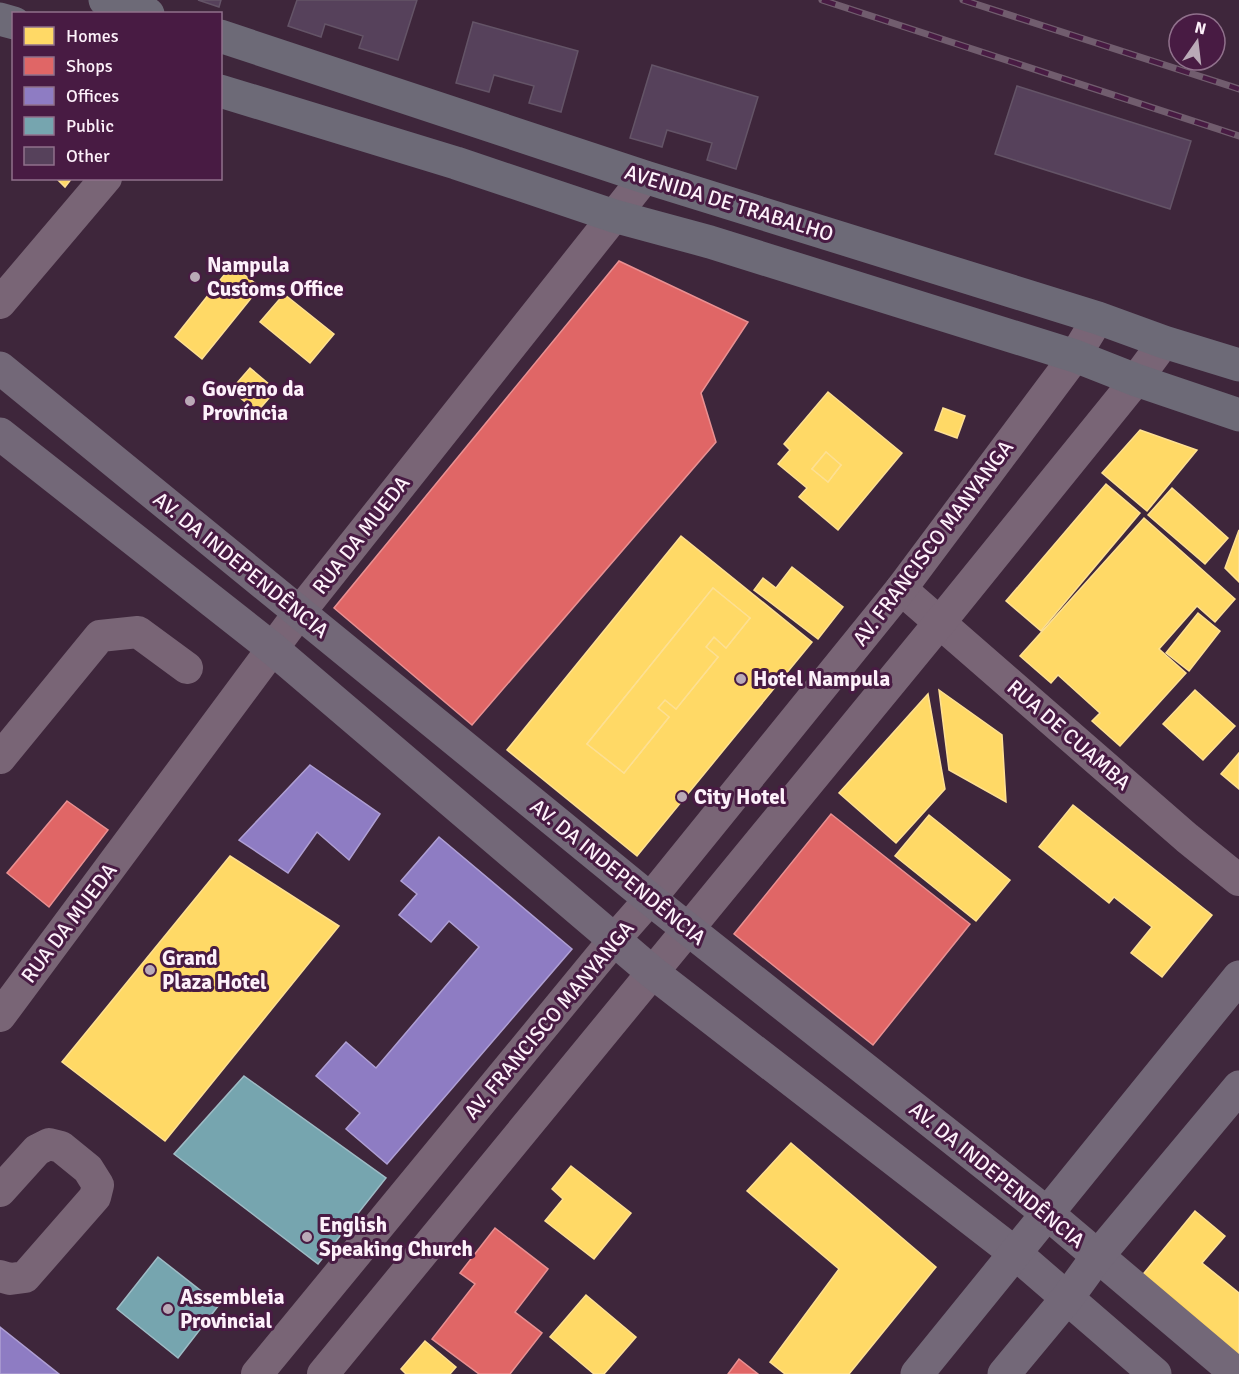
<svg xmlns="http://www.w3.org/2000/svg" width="1239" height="1374" font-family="Signika,sans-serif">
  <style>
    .homes { fill: #ffd966; stroke: #fee092; stroke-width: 1.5; fill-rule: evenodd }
    .shops { fill: #e06666; stroke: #e99092; stroke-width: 1.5 }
    .offices { fill: #8e7cc3; stroke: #af9fd4; stroke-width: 1.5 }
    .public { fill: #76a5af; stroke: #9ebcc6; stroke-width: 1.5 }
    .building { fill: #56415b; stroke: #645467; stroke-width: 1.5 }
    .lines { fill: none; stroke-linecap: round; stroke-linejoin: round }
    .minor { stroke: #796576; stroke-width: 32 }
    .major { stroke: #736878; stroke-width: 33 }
    .highway { stroke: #6d6a77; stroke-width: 33 }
    .rail-casing { stroke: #715d6e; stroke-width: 7 }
    .rail { stroke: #481b43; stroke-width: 4.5; stroke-dasharray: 14; stroke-linecap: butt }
    .poi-dot { fill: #baaab7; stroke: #481b43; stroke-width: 2 }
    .labels { text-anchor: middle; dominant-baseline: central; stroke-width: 6; stroke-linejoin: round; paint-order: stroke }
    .street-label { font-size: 21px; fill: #fdf1fa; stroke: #481b43 }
    .poi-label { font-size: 21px; font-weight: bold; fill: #fdf1fa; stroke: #481b43; text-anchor: start }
  </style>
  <rect width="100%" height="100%" fill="#3e263b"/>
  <!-- homes -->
  <g class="homes">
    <polygon points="56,178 72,178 65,187"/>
    <polygon points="232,265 260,287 202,359 175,337"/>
    <polygon points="284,294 334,334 310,363 260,322"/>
    <polygon points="250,368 276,390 257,412 231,390"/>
    <path d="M828,392L902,453L838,530L799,497L807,488L778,464L790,450L784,444ZM826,452L841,465L828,482L812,469Z"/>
    <polygon points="943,408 965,416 957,438 935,430"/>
    <polygon points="1140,430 1197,450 1147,511 1102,473"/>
    <polygon points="826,452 841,465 828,482 812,469"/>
    <polygon points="1106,484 1140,513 1041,631 1006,601"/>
    <polygon points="1172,488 1228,538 1205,564 1148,515"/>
    <polygon points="1144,518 1235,599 1215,622 1197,606 1159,649 1186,673 1120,746 1092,721 1100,713 1058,675 1051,683 1020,656"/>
    <polygon points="1239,530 1239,582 1225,568"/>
    <path d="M681,536L812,642L637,856L507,750ZM713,588L750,618L726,648L714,637L706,647L718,657L676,709L665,700L658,708L669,717L624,773L587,744Z"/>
    <polygon points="792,567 843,607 818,639 754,590 763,578 776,588"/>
    <polygon points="713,588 750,618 726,648 714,637 706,647 718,657 676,709 665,700 658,708 669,717 624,773 587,744"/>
    <polygon points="1198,613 1220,631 1189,671 1166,653"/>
    <polygon points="939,690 1002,735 1006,802 949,770"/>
    <polygon points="1195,690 1235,726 1203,760 1163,724"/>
    <polygon points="928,694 945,789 896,843 839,793"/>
    <polygon points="1239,753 1239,789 1221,774"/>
    <polygon points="1073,805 1212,915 1162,977 1131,953 1152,927 1114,897 1109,903 1039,847"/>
    <polygon points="929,815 1010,880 976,921 895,856"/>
    <polygon points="230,856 339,926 165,1141 62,1062"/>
    <polygon points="791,1143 936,1267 849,1374 785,1374 770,1362 839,1269 747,1191"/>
    <polygon points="571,1166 631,1213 594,1259 545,1221 563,1199 552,1189"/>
    <polygon points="1195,1211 1225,1236 1202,1263 1239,1293 1239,1357 1140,1278"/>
    <polygon points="586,1295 636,1337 604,1374 594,1374 550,1337"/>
    <polygon points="425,1341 456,1367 450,1374 406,1374 401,1369"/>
  </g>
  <!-- shops -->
  <g class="shops">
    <polygon points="619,261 748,322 701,393 716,442 472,725 334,608"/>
    <polygon points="67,801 108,830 49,907 7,873"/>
    <polygon points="831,814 970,924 873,1045 734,934"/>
    <polygon points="495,1228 548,1269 515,1312 542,1333 510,1374 479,1374 432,1339 475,1284 460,1273"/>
    <polygon points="739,1359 758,1374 728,1374"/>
  </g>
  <!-- offices -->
  <g class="offices">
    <polygon points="310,765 380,814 349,860 317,832 288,873 239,840"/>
    <polygon points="439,837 572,949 387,1164 346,1129 360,1113 316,1076 346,1042 376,1068 479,947 449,921 431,942 399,915 417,894 401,881"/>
    <polygon points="0,1327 59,1374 0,1374"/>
  </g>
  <!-- public -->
  <g class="public">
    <polygon points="244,1076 386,1178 318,1264 174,1154"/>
    <polygon points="158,1257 219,1305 178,1358 117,1309"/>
  </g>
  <!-- building -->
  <g class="building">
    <polygon points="198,0 221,0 219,7"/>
    <polygon points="297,0 417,0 398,60 359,48 363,36 325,24 321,37 288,26"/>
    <polygon points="473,22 578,51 561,112 529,103 534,86 494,75 489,92 456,83"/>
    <polygon points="652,65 758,97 736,169 707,160 712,143 667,130 662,147 630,138"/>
    <polygon points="1017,86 1191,141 1170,209 995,154"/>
  </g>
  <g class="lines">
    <!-- minor -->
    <g class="minor">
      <polyline points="0,303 106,178"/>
      <polyline points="901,589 1187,838 1239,880"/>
      <polyline points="0,758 100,636 138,632 187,668"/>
      <polyline points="0,1016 299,613 645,177"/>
      <polyline points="0,1191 37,1150 49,1144 61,1147 88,1169 98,1185 95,1197 25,1277 10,1279 0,1276"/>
      <polyline points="257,1374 614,940 650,899 901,589 1075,356 1098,318"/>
      <polyline points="323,1374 941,621 1136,380 1164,342"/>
    </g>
    <!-- major -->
    <g class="major">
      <polyline points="0,368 650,899 1048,1214 1237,1374"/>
      <polyline points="0,434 273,649 652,972 1016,1254 1155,1374"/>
      <polyline points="917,1374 1239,977"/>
      <polyline points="1004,1374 1068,1297 1097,1257 1239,1087"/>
    </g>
    <!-- highway -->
    <g class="highway">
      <polyline points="105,0 148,14"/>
      <polyline points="0,19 14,23"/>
      <polyline points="220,36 645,177 1098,318 1164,342 1239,365"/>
      <polyline points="220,91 456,163 614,216 710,242 1075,356 1136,380 1239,415"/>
    </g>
    <defs>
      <g id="rail">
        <polyline points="822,0 1239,136"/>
        <polyline points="963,0 1239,89"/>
      </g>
    </defs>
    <!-- rail casing -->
    <use href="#rail" class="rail-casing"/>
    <!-- rail -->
    <use href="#rail" class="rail"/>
  </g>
  <!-- markers -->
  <g class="poi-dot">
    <circle cx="195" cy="277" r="6"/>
    <circle cx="190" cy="401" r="6"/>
    <circle cx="741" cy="679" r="6"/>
    <circle cx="682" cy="797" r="6"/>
    <circle cx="150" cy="970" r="6"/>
    <circle cx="307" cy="1237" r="6"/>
    <circle cx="168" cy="1309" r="6"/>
  </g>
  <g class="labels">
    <!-- street labels -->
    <g class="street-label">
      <text transform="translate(729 203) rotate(17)">AVENIDA DE TRABALHO</text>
      <text transform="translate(361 535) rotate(-52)">RUA DA MUEDA</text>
      <text transform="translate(933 543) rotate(-53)">AV. FRANCISCO MANYANGA</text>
      <text transform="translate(241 565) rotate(39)">AV. DA INDEPENDÊNCIA</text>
      <text transform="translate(1069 735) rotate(41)">RUA DE CUAMBA</text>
      <text transform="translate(618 872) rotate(39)">AV. DA INDEPENDÊNCIA</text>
      <text transform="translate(69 923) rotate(-53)">RUA DA MUEDA</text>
      <text transform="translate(549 1020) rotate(-50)">AV. FRANCISCO MANYANGA</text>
      <text transform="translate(997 1175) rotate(39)">AV. DA INDEPENDÊNCIA</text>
    </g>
    <!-- poi labels -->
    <g class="poi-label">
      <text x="207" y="265">Nampula<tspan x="207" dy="24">Customs Office</tspan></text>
      <text x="202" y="389">Governo da<tspan x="202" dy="24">Província</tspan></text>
      <text x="753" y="679">Hotel Nampula</text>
      <text x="694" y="797">City Hotel</text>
      <text x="162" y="958">Grand<tspan x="162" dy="24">Plaza Hotel</tspan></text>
      <text x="319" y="1225">English<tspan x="319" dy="24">Speaking Church</tspan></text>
      <text x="180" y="1297">Assembleia<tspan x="180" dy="24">Provincial</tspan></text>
    </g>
  </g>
  <!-- legend -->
  <rect x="12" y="12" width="210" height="168" fill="#481b43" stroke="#90718c" stroke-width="1.5"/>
  <rect x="24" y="27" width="30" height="18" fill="#ffd966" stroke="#90718c" stroke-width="1.5"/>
  <text x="66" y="42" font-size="18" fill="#fdf1fa">Homes</text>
  <rect x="24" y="57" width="30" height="18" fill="#e06666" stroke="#90718c" stroke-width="1.5"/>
  <text x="66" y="72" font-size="18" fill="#fdf1fa">Shops</text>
  <rect x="24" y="87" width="30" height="18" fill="#8e7cc3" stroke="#90718c" stroke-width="1.5"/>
  <text x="66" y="102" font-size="18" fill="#fdf1fa">Offices</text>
  <rect x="24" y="117" width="30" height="18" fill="#76a5af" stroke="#90718c" stroke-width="1.5"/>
  <text x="66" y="132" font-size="18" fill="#fdf1fa">Public</text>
  <rect x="24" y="147" width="30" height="18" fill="#56415b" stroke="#90718c" stroke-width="1.5"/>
  <text x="66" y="162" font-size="18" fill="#fdf1fa">Other</text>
  <!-- north arrow -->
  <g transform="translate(1197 42) rotate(14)"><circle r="28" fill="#481b43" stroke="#90718c" stroke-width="1.5"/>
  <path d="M0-4.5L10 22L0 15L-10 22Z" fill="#baaab7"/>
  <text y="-9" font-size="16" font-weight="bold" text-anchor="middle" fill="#fdf1fa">N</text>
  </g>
</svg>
